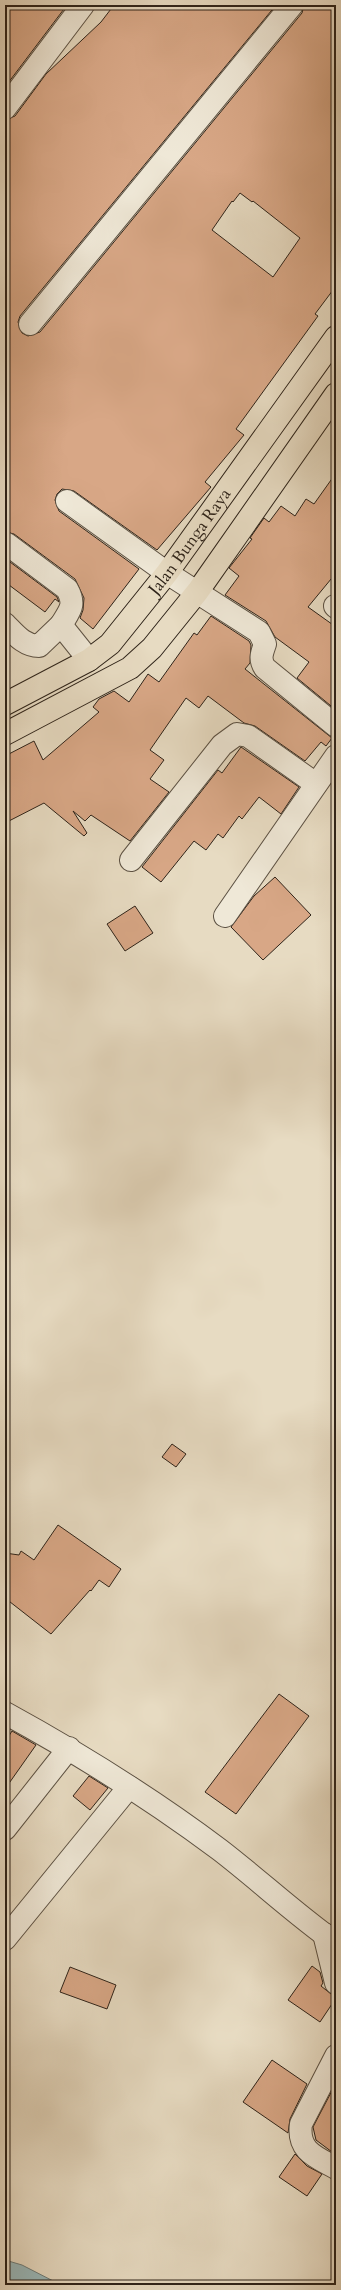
<svg xmlns="http://www.w3.org/2000/svg" width="341" height="2290" font-family="Cardo,serif">
  <style>
    .water { fill: #9ab9bb; stroke: #6f7d7a }
    .building { fill: #d8a786; stroke: #2e2319; fill-rule: evenodd }
    .lines { fill: none; stroke-linecap: round; stroke-linejoin: round }
    .minor-casing { stroke: #5c5143; stroke-width: 24 }
    .major-casing { stroke: #2e2319; stroke-width: 24 }
    .minor { stroke: #efe8d7; stroke-width: 22 }
    .major { stroke: #e7dbc2; stroke-width: 22 }
    .labels { text-anchor: middle; dominant-baseline: central; stroke-width: 3; stroke-linejoin: round; paint-order: stroke }
    .street-label { font-size: 17px; fill: #2e2319; stroke: #efe8d7 }
  </style>
  <rect width="100%" height="100%" fill="#e7dbc2"/>
  <filter id="stains"><feTurbulence type="fractalNoise" baseFrequency=".005" numOctaves="4"/><feColorMatrix values="0 0 0 0 .2 0 0 0 0 .09 0 0 0 0 .02 0 0 0 .5 -.17"/></filter>
  <radialGradient id="worn" r=".72"><stop offset=".6" stop-color="#630" stop-opacity="0"/><stop offset="1" stop-color="#630" stop-opacity=".3"/></radialGradient>
  <!-- water -->
  <polygon class="water" points="5,2260 22,2265 61,2285 5,2285"/>
  <!-- building -->
  <g class="building">
    <polygon points="5,5 67,5 5,87"/>
    <path d="M114,5H276L20,316L18,322L22,333L28,336L40,332L302,13L304,5H336V286L315,314L318,316L236,429L244,435L205,482L211,487L157,550L74,491L62,489L57,494L55,500L59,511L139,569L93,629L80,618L83,610L84,598L75,579L14,534L5,532V120L15,116L46,74L101,22ZM240,193L252,202L253,201L300,238L273,277L212,230L232,201L233,202Z"/>
    <polygon points="336,473 336,573 308,607 336,627 336,710 297,678 309,662 275,637 266,621 225,595 239,576 229,568 252,539 250,538 264,518 269,522 281,506 295,516 306,499 314,504"/>
    <polygon points="10,562 57,597 59,602 55,599 45,612 5,582 5,568"/>
    <polygon points="211,616 249,641 251,645 250,663 245,669 332,738 326,746 321,742 305,761 255,726 244,723 208,696 199,708 186,698 150,750 164,760 150,779 169,792 130,841 91,815 85,821 73,811 87,833 84,836 44,803 5,823 5,756 34,741 43,760 99,712 93,707 99,699 114,691 129,702 148,674 159,682 194,633 197,635"/>
    <polygon points="241,747 299,787 281,814 259,797 242,819 239,816 223,838 218,834 206,850 194,841 161,882 142,867 218,770 222,773"/>
    <polygon points="275,877 311,915 263,960 231,927 254,896"/>
    <polygon points="135,906 153,933 125,951 107,924"/>
    <polygon points="172,1444 186,1454 176,1467 162,1457"/>
    <polygon points="58,1525 121,1569 109,1587 99,1580 91,1591 90,1590 51,1634 5,1598 5,1553 19,1555 21,1551 34,1560"/>
    <polygon points="279,1694 309,1716 236,1814 205,1792"/>
    <polygon points="12,1731 36,1745 5,1789 5,1742"/>
    <polygon points="89,1776 108,1788 90,1810 73,1796"/>
    <polygon points="312,1966 320,1972 323,1983 321,1986 336,1998 320,2022 288,2000"/>
    <polygon points="70,1967 116,1985 107,2009 60,1992"/>
    <polygon points="272,2060 307,2084 290,2119 288,2133 243,2102"/>
    <polygon points="336,2083 336,2146 332,2152 316,2140 313,2127"/>
    <polygon points="295,2154 307,2166 322,2174 307,2196 279,2177"/>
  </g>
  <g class="lines">
    <defs>
      <g id="minor">
        <polyline points="5,108 83,5"/>
        <polyline points="30,324 292,5"/>
        <path d="M67,501L167,573L259,632L265,644C262,653 259,659 265,668L336,726"/>
        <path d="M7,544L67,589C76,605 70,610 61,625"/>
        <polyline points="335,606 336,607"/>
        <path d="M5,624C15,634 24,646 39,646L61,625L89,660"/>
        <polyline points="131,860 222,745 237,734 248,736 316,784"/>
        <polyline points="225,916 336,756"/>
        <path d="M5,1713C80,1754 152,1799 220,1850C259,1880 295,1914 336,1943"/>
        <polyline points="5,1829 69,1748"/>
        <polyline points="324,1934 336,1983"/>
        <polyline points="5,1939 129,1787"/>
        <path d="M336,2056L301,2124C297,2151 316,2157 336,2168"/>
      </g>
      <g id="major">
        <path id="s1" d="M5,704L89,660L110,644L167,573L336,337"/>
        <polyline points="5,734 130,668 152,648 198,591 336,394"/>
      </g>
    </defs>
    <!-- minor casing -->
    <use href="#minor" class="minor-casing"/>
    <!-- major casing -->
    <use href="#major" class="major-casing"/>
    <!-- minor -->
    <use href="#minor" class="minor"/>
    <!-- major -->
    <use href="#major" class="major"/>
  </g>
  <g class="labels">
    <!-- street labels -->
    <g class="street-label">
      <text stroke="none"><textPath href="#s1" startOffset="251">Jalan Bunga Raya</textPath></text>
    </g>
  </g>
  <!-- margin -->
  <rect width="341" height="2290" fill="none" stroke="#e7dbc2" stroke-width="20"/>
  <rect x="6" y="6" width="329" height="2278" fill="none" stroke="#2e2319" stroke-width="2"/>
  <rect x="10" y="10" width="321" height="2270" fill="none" stroke="#2e2319"/>
  <rect width="100%" height="100%" filter="url(#stains)"/>
  <rect width="100%" height="100%" fill="url(#worn)"/>
</svg>
